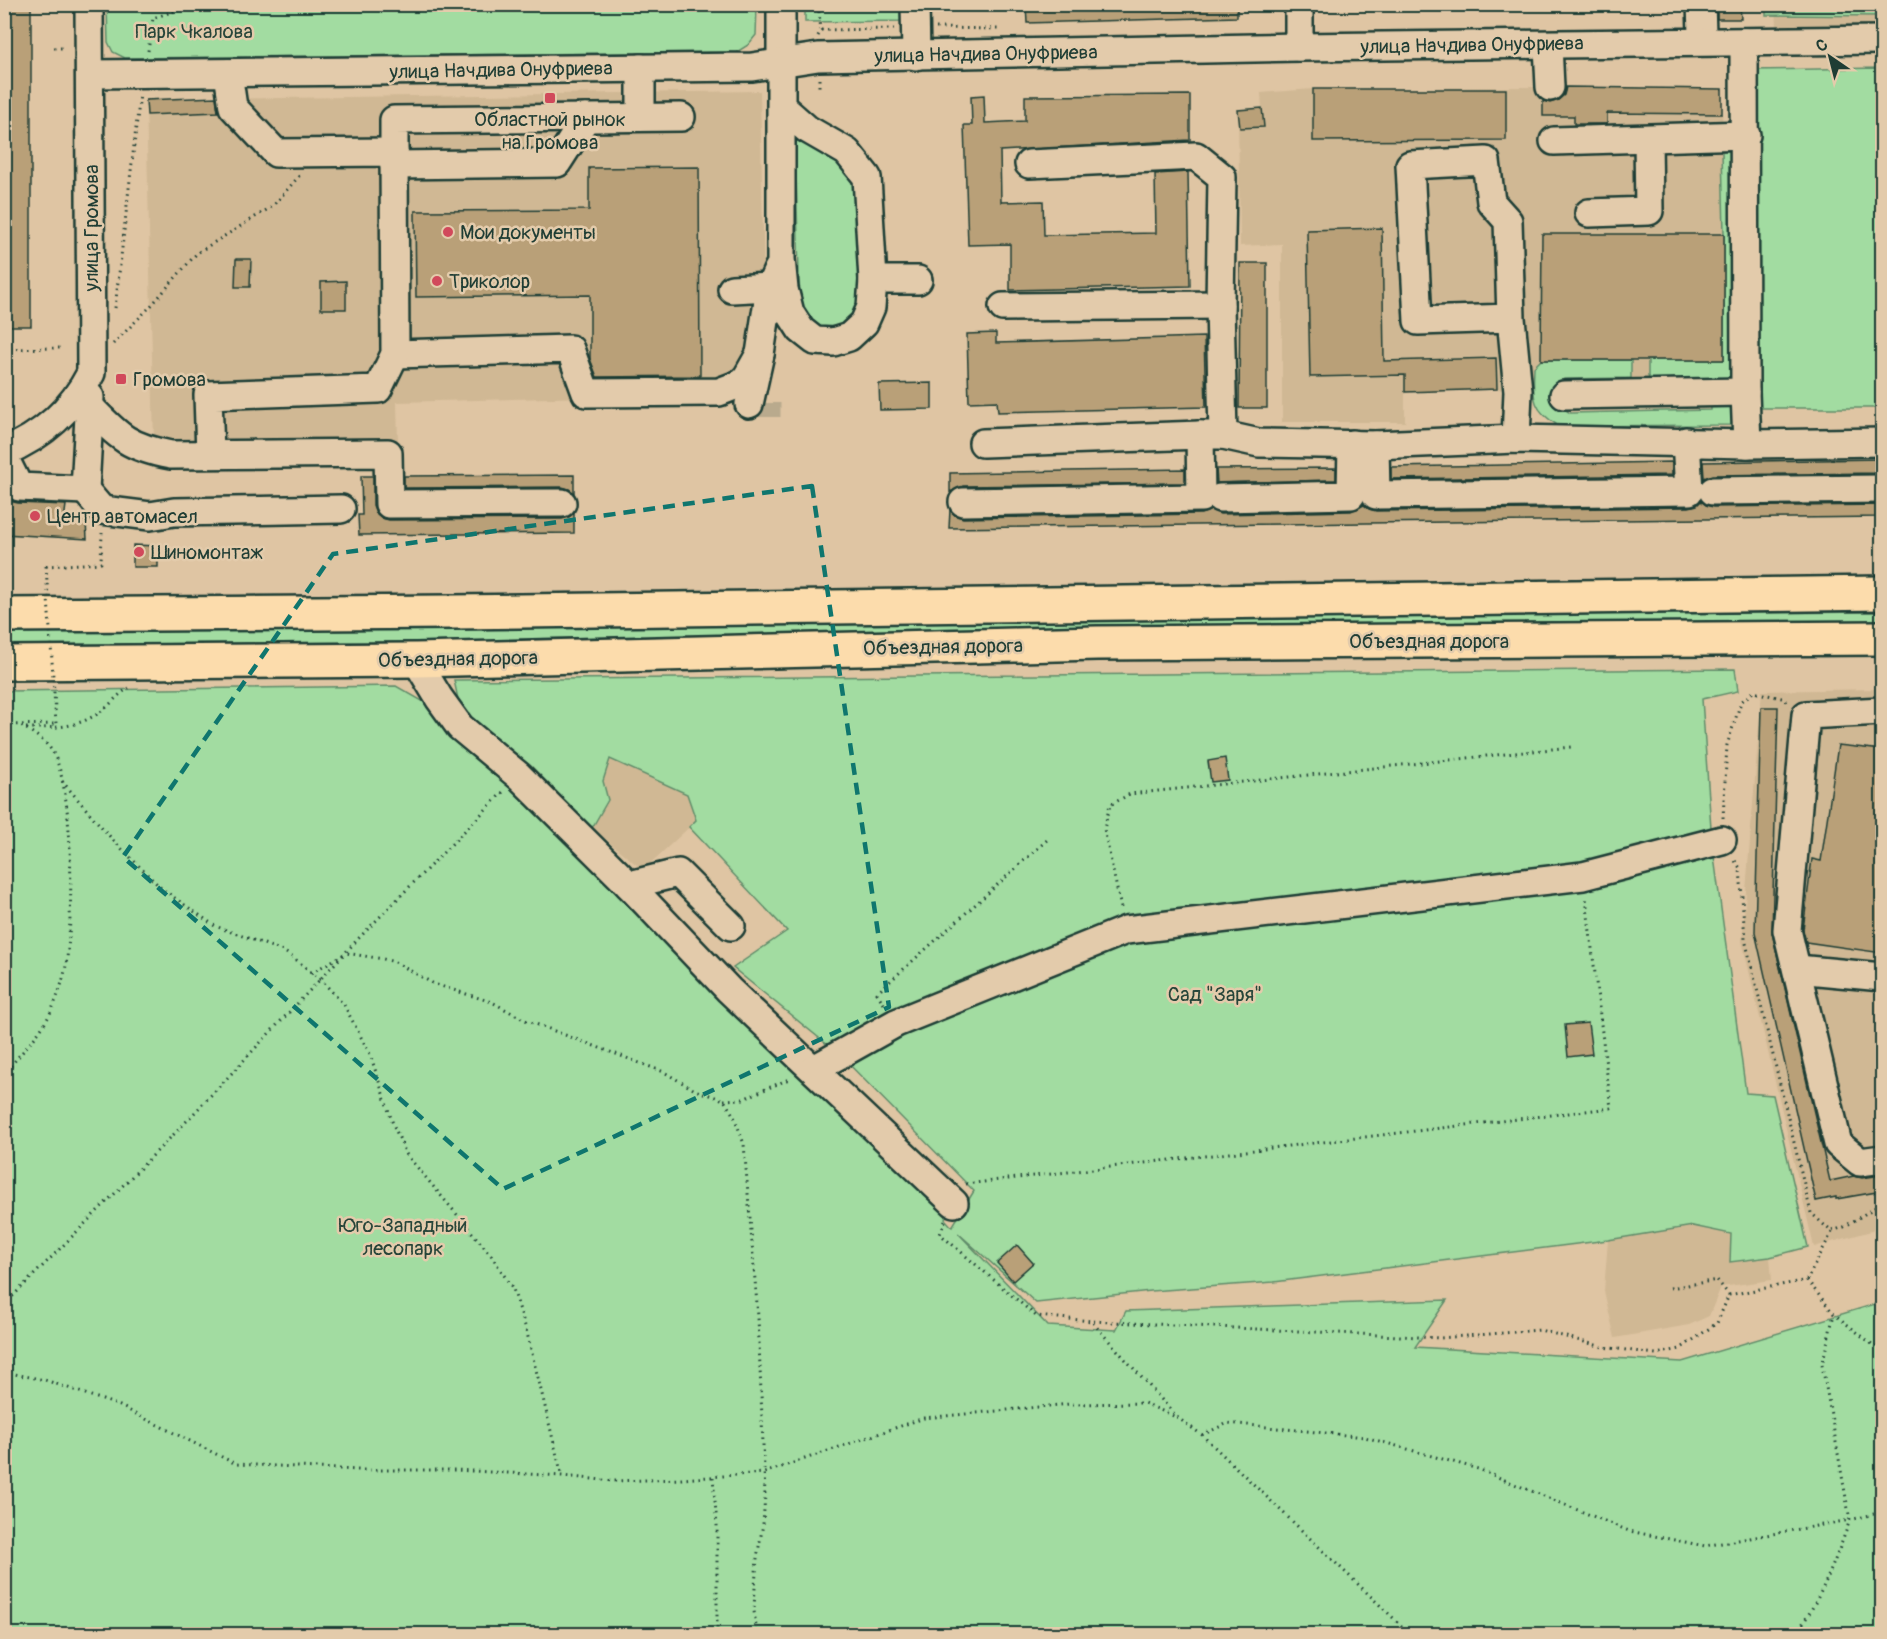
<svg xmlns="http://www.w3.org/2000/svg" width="1887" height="1639" font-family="Pangolin,sans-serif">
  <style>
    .built { fill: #d0b894 }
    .green { fill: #a2dca1; stroke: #608c6a; stroke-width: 1.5 }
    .building { fill: #b9a078; stroke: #1f3d34; stroke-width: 1.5 }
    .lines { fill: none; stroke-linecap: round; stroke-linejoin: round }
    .minor-tunnel { stroke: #b9aa8d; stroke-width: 27; stroke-dasharray: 27 14; stroke-linecap: butt }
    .minor-casing { stroke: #1f3d34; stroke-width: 32 }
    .major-casing { stroke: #1f3d34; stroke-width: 38 }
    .path { stroke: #1f3d34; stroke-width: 3; stroke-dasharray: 1.5 4.5; stroke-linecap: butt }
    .minor { stroke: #e3cbab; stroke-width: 27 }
    .major { stroke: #fcdcac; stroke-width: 33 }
    .path-bridge { stroke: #1f3d34; stroke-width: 3; stroke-dasharray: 1.5 4.5; stroke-linecap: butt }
    .marked { fill: none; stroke: #0f766e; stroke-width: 4.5; stroke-dasharray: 12 8; stroke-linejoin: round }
    .poi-dot { fill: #d1495b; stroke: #e3cbab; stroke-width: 2 }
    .labels { text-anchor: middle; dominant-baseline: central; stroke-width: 5; stroke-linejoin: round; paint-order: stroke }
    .park-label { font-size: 20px; fill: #264539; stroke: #e3cbab }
    .street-label { font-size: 20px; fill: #1f3d34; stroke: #e3cbab }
    .poi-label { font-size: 20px; fill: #1f3d34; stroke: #e3cbab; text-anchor: start }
  </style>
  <rect width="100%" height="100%" fill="#dfc5a3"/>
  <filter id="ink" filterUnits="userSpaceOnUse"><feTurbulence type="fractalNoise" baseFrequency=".0167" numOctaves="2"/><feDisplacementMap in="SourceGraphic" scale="12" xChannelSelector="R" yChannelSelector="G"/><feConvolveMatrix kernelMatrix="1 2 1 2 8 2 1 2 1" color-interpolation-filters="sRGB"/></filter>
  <g filter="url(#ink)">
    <!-- built -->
    <g class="built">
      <polygon points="1776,5 1882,5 1882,25 1777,28"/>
      <polygon points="1543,87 1722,89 1724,234 1724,385 1527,382 1526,392 1497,389 1405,392 1405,422 1282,422 1282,244 1240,246 1238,110 1262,108 1261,93 1313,89"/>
      <polygon points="760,91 764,284 751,361 710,394 397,402 398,444 154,444 146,100"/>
      <polygon points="1882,689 1882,1228 1814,1247 1742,941 1762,691"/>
      <polygon points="610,758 687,794 696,821 643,870 592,828 608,800 603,781"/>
      <polygon points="1693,1226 1731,1233 1730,1262 1770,1257 1772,1280 1721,1287 1709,1316 1689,1325 1615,1338 1604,1291 1608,1240"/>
    </g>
    <!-- green -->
    <g class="green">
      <polygon points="757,5 756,35 748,45 737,52 125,58 113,52 108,42 107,5"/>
      <polygon points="805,5 907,5 907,21 805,22"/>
      <polygon points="1766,5 1882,5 1882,16 1766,15"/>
      <polygon points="1882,68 1882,408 1756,408 1751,70"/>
      <path d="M795,138L846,166L857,179L859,297C856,313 847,322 832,329C815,328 809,321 800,307Z"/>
      <polygon points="1722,151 1731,151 1734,385 1651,383 1648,376 1648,360 1724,360 1724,234"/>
      <path d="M1541,360H1631V378L1564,379L1563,408L1570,413L1711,410V400L1734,399V425L1559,426C1531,410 1533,397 1534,367Z"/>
      <polygon points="1882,612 1882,630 5,645 4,626"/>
      <polygon points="1735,669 1738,691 1702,699 1712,842 1746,1093 1773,1095 1808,1247 1770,1257 1730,1262 1731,1234 1693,1226 1608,1240 1274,1282 1151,1291 1036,1303 958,1233 1048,1326 1116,1330 1126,1311 1447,1300 1415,1347 1682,1362 1882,1302 1882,1634 5,1634 4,691 396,686 433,707 952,1194 945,1219 952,1227 974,1191 840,1055 733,968 787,931 689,827 696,820 687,794 610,759 603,781 608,800 592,828 531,766 468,716 459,704 454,680"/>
    </g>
    <!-- building -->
    <g class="building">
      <rect x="4" y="4" width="27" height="322"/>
      <polygon points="1026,4 1237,4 1237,17 1027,23"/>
      <polygon points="1717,4 1740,4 1741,19 1717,19"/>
      <polygon points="1566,87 1722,89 1722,114 1607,113 1607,124 1574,124 1574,116 1543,116 1543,101 1550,103 1558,100 1564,95"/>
      <polygon points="1313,89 1506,89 1506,140 1313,141"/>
      <polygon points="984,95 985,123 1025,121 1025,96 1190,95 1190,140 1000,151 1001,202 1043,201 1044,235 1156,233 1155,174 1188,172 1190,286 1010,290 1010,244 968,245 964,125 972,125 971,96"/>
      <polygon points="216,97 218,112 147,115 146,100"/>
      <polygon points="1262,108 1264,127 1240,128 1238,110"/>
      <polygon points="699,167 700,376 597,377 590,359 590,295 416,297 415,211 589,210 589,168"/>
      <polygon points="1382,228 1384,361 1496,358 1497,389 1405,392 1405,375 1310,377 1307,230"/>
      <polygon points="1542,234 1724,234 1724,360 1541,360"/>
      <polygon points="236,259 251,259 250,287 235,287"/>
      <polygon points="1240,263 1267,263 1267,408 1239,408"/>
      <polygon points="346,281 346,309 321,309 321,282"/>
      <polygon points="996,333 996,343 1204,337 1206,407 998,412 997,401 969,402 967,334"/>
      <polygon points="932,383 932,409 880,410 879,384"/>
      <polygon points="1882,459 1882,473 1713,475 1704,478 1703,462"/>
      <polygon points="1672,462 1672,475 1391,479 1391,467"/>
      <polygon points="1336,468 1336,480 1217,483 1216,469"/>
      <polygon points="1185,469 1185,483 963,486 950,492 950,473"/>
      <polygon points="574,475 574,493 569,489 562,487 404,488 404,476"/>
      <polygon points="361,476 373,476 373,505 376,513 382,518 389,520 562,519 569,517 574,513 574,533 359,535 358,515 362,515"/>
      <polygon points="4,500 18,503 66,505 64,520 86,522 87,539 4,534"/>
      <polygon points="1701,501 1706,505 1713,507 1882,505 1882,517 949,528 950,510 955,515 963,518 1201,514 1211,510 1220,514 1351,511 1364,505 1369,509 1376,511 1689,507 1697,505"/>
      <polygon points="133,545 158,546 158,567 133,567"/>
      <polygon points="1761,707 1778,707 1772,933 1830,1181 1854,1176 1862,1178 1882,1175 1882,1191 1836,1199 1836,1197 1816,1201 1755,932"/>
      <polygon points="1838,745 1882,750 1882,953 1806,942 1803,930 1812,859 1821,861"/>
      <polygon points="1225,758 1228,780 1211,782 1208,761"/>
      <polygon points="1588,1023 1592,1054 1568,1057 1565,1025"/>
      <polygon points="1017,1245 1033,1263 1013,1281 997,1263"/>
    </g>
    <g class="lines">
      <!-- minor-tunnel -->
      <polyline class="minor-tunnel" points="767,403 767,417"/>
      <defs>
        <g id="minor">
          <polyline points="781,4 781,259 784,289 790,313 801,330 815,341 833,342 849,337 864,323 871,307 873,280 867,177 847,152 807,129 782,107"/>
          <polyline points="915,4 916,56"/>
          <polyline points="1701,4 1702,33"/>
          <polyline points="1299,8 1299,47"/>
          <polyline points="1744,42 1745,392 1747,444"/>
          <polyline points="1548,45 1550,87"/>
          <polyline points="641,68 641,117"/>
          <polyline points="90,74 752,67 818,57 1299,47 1882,40"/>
          <polyline points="1554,141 1746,135"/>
          <polyline points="394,152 394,120 681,117"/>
          <polyline points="1029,164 1196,156 1222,177 1220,305 1223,435"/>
          <polyline points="394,165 557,163 586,118"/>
          <polyline points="1589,213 1649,211 1648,139"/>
          <polyline points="873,280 918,280"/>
          <polyline points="732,289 770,287"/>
          <polyline points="1003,307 1220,305"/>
          <polyline points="1511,318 1418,321 1410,165 1486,161 1491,202 1508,221 1511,318 1518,391 1516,439"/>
          <polyline points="395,354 570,349 586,393 719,392 740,384 747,377 760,354"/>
          <polyline points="1564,395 1745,392"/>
          <polyline points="749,404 760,354 770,287 778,269"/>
          <path d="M90,407C119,437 128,447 171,455L388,453L389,504L562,503"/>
          <polyline points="983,443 1200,435 1223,435 1259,443 1375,445 1516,439 1747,444 1882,442"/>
          <polyline points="1375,445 1376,495 1689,491 1686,441"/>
          <path d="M4,452C43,436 72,410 91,373L89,4"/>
          <polyline points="210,454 208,395 378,389 395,354 394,152 276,153 233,107 228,73"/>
          <polyline points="4,457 19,487 85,490 90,397"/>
          <polyline points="85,490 102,510 150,516 174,512 341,509"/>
          <polyline points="1713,491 1882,489"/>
          <polyline points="1220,498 1351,495 1352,444"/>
          <polyline points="963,502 1201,498 1200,435"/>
          <polyline points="416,660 439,698 460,727 519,776 629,885 678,873 731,926"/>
          <polyline points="1882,711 1806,715 1787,930 1838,1144 1860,1162 1882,1159"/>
          <polyline points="629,885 729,990 954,1203"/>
          <polyline points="1797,969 1882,977"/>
          <polyline points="814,1069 896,1023 1126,930 1583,876 1722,840"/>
        </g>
        <g id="major">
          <polyline points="4,615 453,612 1882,593"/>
          <polyline points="4,663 416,660 1097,643 1882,638"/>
        </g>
      </defs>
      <!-- minor casing -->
      <use href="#minor" class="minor-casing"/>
      <!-- major casing -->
      <use href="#major" class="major-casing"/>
      <!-- path -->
      <g class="path">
        <polyline points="936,28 1002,29"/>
        <polyline points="821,30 894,29"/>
        <polyline points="818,36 821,30 818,4"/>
        <polyline points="54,48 66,48"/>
        <polyline points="148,51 153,18 196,4"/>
        <polyline points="819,79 819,89"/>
        <polyline points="115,308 140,94"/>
        <polyline points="113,344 150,307 197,253 273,206 300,175"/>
        <polyline points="4,349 63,348"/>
        <polyline points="46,566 101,563 102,533"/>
        <polyline points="4,725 56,724"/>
        <path d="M26,728C58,728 81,728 107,707C114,700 120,693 129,688"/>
        <polyline points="62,781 112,839 162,889 215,926 283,951 298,961 324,983 344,1005 370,1054 393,1124 406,1154 491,1255 513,1289 526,1329 562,1476"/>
        <polyline points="1723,818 1727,745 1741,702 1753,692 1782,698 1787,702"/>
        <polyline points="1121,908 1104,829 1110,805 1130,794 1571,747"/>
        <polyline points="311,973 346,953 383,959 395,962 434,984 492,1002 525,1020 664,1072 695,1090 724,1100 734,1116 744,1144 758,1317 765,1495 763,1524 757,1558 755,1587 754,1611 757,1634"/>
        <polyline points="884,1004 877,993 1047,840"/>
        <path d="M4,1076C16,1056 35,1041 46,1021C54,1008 64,980 66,965C73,921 75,788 52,751C45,740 32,733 21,725"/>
        <polyline points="724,1100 743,1099 789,1079"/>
        <polyline points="966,1184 1611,1108 1586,898"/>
        <polyline points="945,1221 940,1234 1036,1316 1092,1321 1440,1338 1540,1330 1603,1347 1656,1354 1680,1349 1717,1323 1729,1295 1807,1280 1832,1232 1811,1213 1745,939 1740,868 1733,858"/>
        <polyline points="1832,1231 1844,1227 1882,1203"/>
        <polyline points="1807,1280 1834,1314 1882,1352"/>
        <polyline points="1670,1288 1717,1280 1729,1295"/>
        <polyline points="4,1305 182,1126 359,938 503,792"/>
        <polyline points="1093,1323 1178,1418 1202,1435 1410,1634"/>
        <polyline points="4,1372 45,1380 120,1406 236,1464 359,1470 455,1470 562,1476 613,1481 682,1479 764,1473 924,1418 1070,1404 1144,1403 1178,1418"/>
        <polyline points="1202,1435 1228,1423 1365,1437 1478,1469 1629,1531 1705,1546 1850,1520 1822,1365 1834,1314"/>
        <polyline points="713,1477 717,1525 717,1634"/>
        <path d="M1796,1634C1822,1596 1834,1564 1850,1520L1882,1512"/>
      </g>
      <!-- minor -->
      <use href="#minor" class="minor"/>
      <!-- major -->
      <use href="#major" class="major"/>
      <!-- path-bridge -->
      <polyline class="path-bridge" points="46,566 56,724"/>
    </g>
  </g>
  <!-- marked area -->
  <path class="marked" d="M812,486L889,1007L503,1189L123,857L333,554Z"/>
  <!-- markers -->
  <g class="poi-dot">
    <rect x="544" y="92" width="12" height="12" rx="3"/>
    <circle cx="448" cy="232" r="6"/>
    <circle cx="437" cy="281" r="6"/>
    <rect x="115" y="373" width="12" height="12" rx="3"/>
    <circle cx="35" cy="516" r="6"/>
    <circle cx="139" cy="552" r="6"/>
  </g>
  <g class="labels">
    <!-- park labels -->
    <g class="park-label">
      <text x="194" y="31">Парк Чкалова</text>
      <text x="1215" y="994">Сад "Заря"</text>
      <text x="403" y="1225">Юго-Западный<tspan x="403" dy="23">лесопарк</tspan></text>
    </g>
    <!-- street labels -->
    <g class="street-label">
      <text transform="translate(1472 45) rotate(-1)">улица Начдива Онуфриева</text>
      <text transform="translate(986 54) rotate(-1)">улица Начдива Онуфриева</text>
      <text transform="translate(501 70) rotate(-1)">улица Начдива Онуфриева</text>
      <text transform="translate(91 228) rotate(-90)">улица Громова</text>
      <text x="1429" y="641">Объездная дорога</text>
      <text transform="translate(943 647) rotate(-1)">Объездная дорога</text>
      <text transform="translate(458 659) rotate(-1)">Объездная дорога</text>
    </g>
    <!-- poi labels -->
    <g class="poi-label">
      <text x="550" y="119" text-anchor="middle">Областной рынок<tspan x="550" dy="23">на Громова</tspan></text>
      <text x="460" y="232">Мои документы</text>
      <text x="449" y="281">Триколор</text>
      <text x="133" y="379">Громова</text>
      <text x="47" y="516">Центр автомасел</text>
      <text x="151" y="552">Шиномонтаж</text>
    </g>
  </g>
  <!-- margin -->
  <rect width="1887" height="1639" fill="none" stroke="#e3cbab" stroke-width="24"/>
  <rect x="12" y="12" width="1863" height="1615" fill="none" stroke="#1f3d34" stroke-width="2" filter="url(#ink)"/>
  <!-- north arrow -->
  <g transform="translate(1830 57) rotate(325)" stroke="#e3cbab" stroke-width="4.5" paint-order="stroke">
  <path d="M0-4.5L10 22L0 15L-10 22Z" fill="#1f3d34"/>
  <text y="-9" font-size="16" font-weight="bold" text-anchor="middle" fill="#1f3d34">С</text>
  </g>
</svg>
